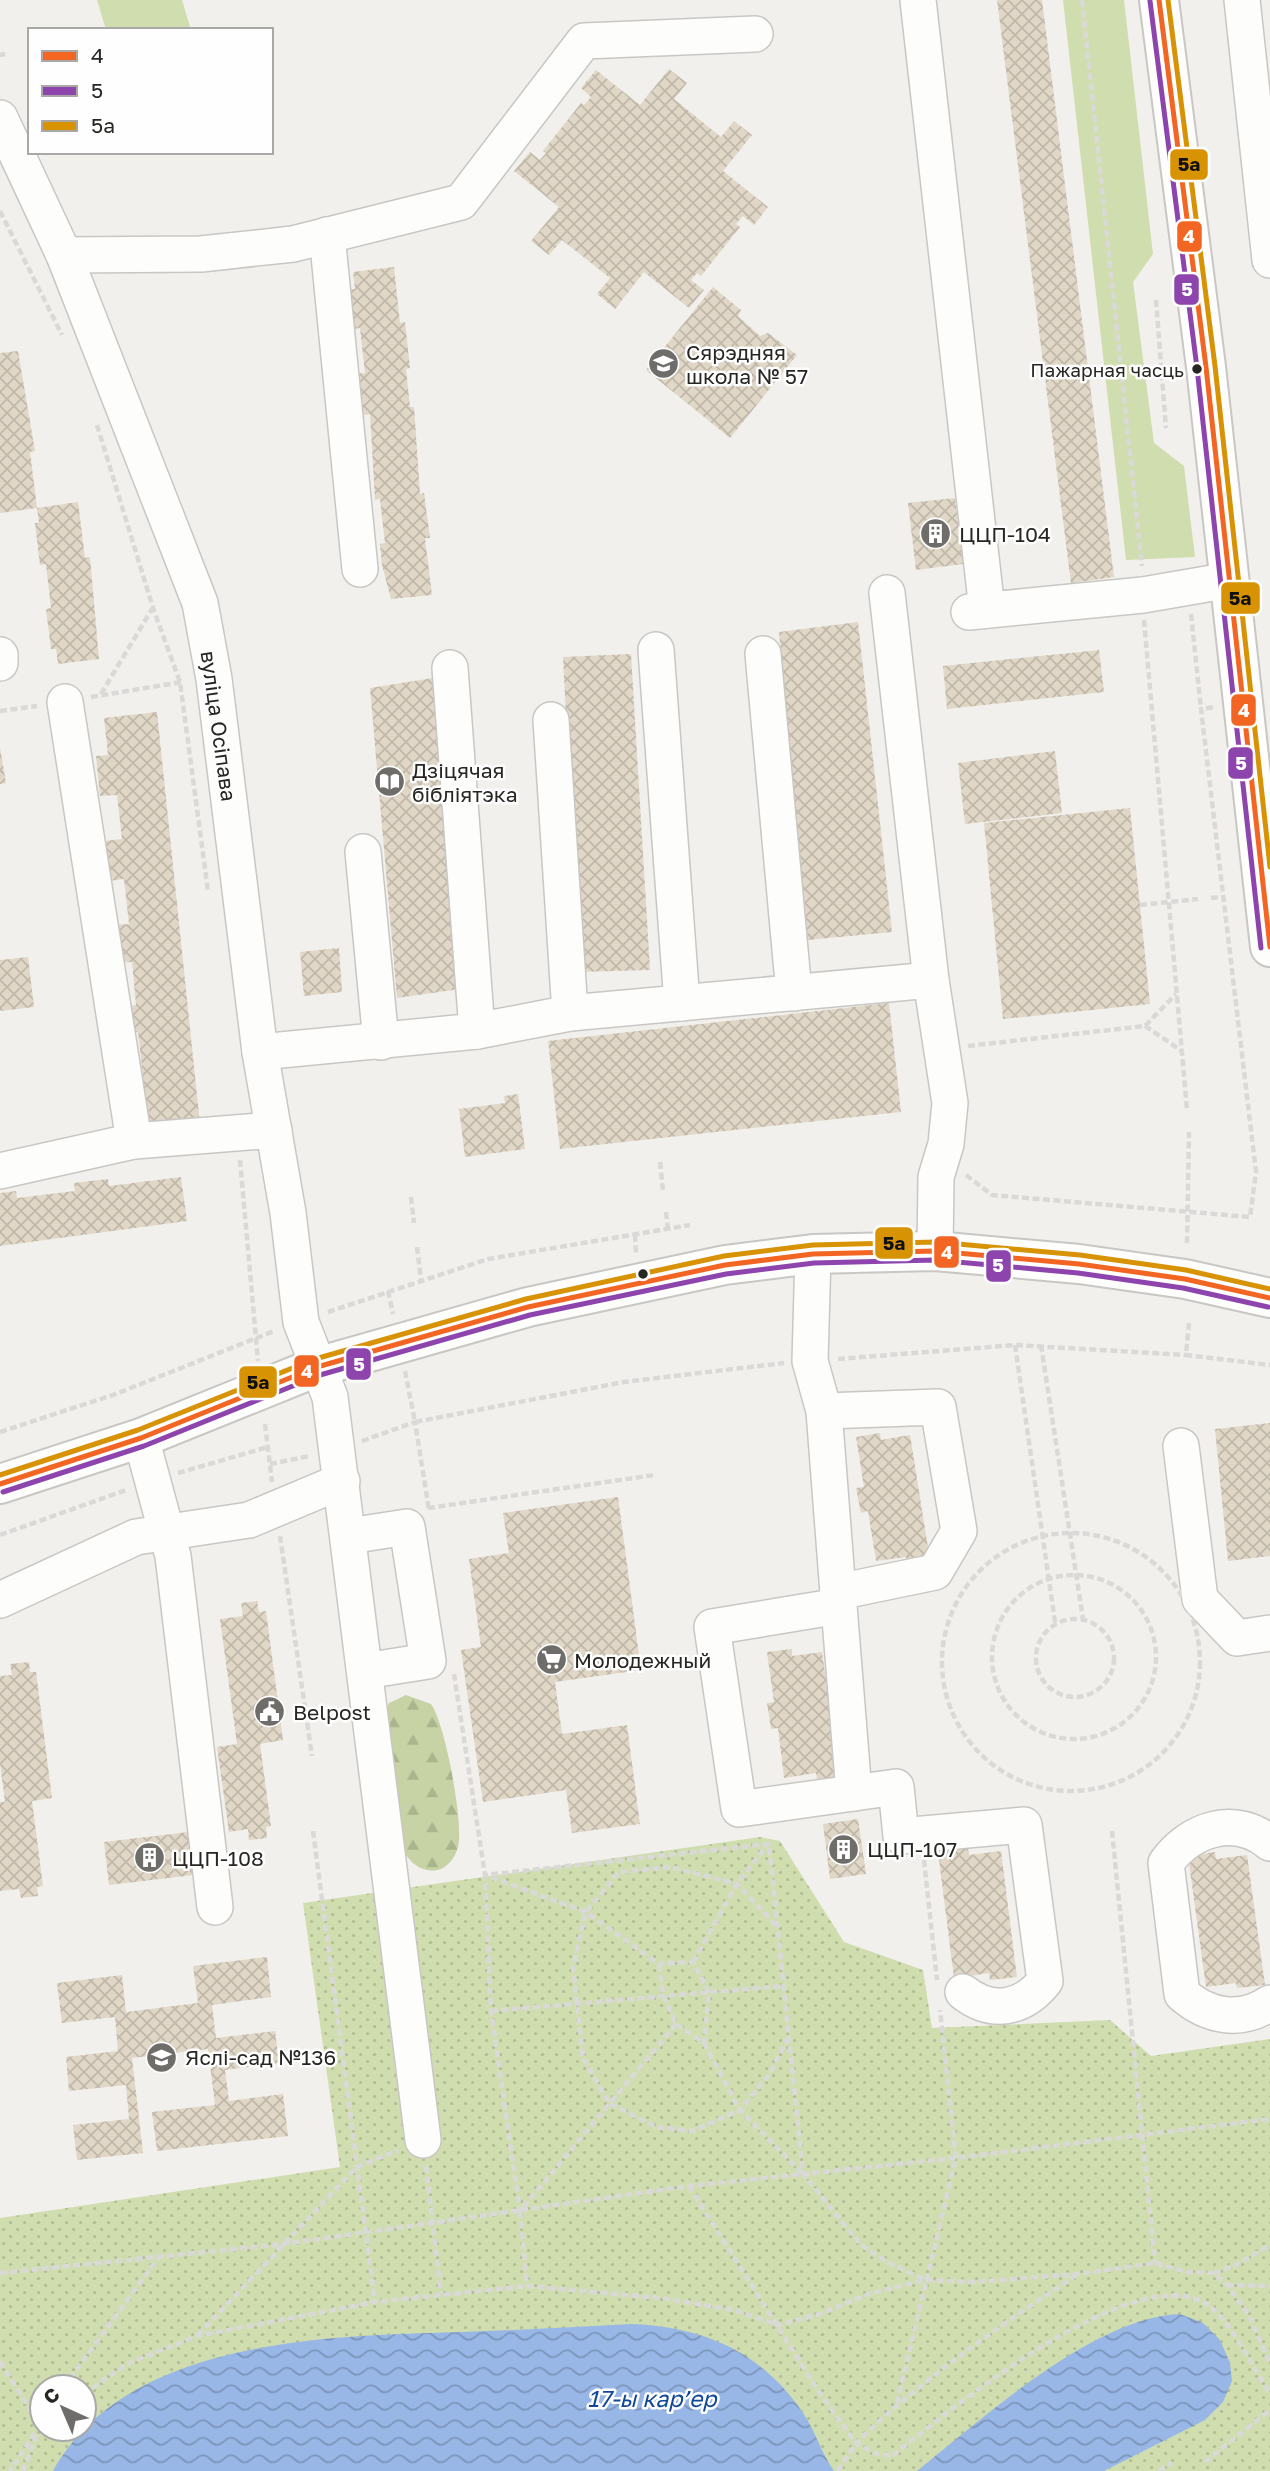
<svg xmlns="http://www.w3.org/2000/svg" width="1270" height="2471" font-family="'Golos Text',sans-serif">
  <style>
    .green { fill: #d0ddae }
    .forest { fill: url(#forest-firs) }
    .park { fill: url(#park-dots); fill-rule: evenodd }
    .water { fill: url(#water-waves) }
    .building { fill: url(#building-cross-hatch) }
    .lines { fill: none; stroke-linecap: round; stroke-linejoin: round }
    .minor-casing { stroke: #c9c7c4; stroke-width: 38 }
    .major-casing { stroke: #c9c7c4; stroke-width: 42 }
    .path { stroke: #d9d9d8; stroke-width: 4.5; stroke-dasharray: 7 3.5; stroke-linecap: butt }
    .minor { stroke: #fdfdfc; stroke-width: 35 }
    .major { stroke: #fdfdfc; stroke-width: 38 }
    .bus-1-casing { stroke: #fefefe; stroke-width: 10 }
    .bus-2-casing { stroke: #fefefe; stroke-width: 10 }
    .bus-3-casing { stroke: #fefefe; stroke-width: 10 }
    .bus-1 { stroke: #f26522; stroke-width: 5 }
    .bus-2 { stroke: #8e44ad; stroke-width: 5 }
    .bus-3 { stroke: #d89305; stroke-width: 5 }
    .bus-dot { fill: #272623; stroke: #fefefe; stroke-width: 2.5 }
    .labels { text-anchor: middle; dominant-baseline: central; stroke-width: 5; stroke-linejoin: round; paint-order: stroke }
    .bus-label { font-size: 19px; fill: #272623; stroke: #fefefe; text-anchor: end }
    .poi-label { font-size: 21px; fill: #272623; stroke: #fefefe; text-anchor: start }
    .street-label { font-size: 21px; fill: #272623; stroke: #fefefe }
    .water-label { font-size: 23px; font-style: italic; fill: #104898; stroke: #fefefe }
    .line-badge { stroke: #fefefe; stroke-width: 2.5 }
    .badge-label { font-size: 19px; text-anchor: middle; font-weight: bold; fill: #fff }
    .pale-badge-label { font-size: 19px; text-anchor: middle; font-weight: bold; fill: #111 }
  </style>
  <defs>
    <pattern id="forest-firs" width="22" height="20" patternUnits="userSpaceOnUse" patternTransform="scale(1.75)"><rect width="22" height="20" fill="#c7d3a4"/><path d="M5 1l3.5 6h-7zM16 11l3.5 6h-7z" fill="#abb58d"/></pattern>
    <pattern id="park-dots" width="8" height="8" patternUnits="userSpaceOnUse" patternTransform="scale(1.75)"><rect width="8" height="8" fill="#d0ddae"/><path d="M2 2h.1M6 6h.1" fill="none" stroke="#b3be95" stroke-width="1.8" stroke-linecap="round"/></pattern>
    <pattern id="water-waves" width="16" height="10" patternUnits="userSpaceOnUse" patternTransform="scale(1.75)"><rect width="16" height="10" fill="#98b7e7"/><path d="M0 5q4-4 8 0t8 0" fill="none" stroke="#7c95bb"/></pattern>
    <pattern id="building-cross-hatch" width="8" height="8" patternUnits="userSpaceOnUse" patternTransform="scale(1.75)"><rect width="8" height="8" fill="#e0d7c6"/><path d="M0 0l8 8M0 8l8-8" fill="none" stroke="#c0b8aa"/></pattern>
  </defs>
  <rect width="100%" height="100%" fill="#f2f0ed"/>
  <!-- green -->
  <g class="green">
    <polygon points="97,0 182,0 191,30 106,30"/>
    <polygon points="1063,0 1124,0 1153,254 1133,282 1154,443 1184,466 1195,557 1126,560"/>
  </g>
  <!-- forest -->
  <path class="forest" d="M406,1695L431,1704C445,1723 464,1824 458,1847C449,1879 417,1877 403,1850L385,1713L389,1703Z"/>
  <!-- park -->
  <path class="park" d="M760,1837L780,1841L844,1942L923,1970L932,2028L1110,2020L1151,2056L1270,2039V2471H0V2218L340,2167L303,1903ZM42,2387H84V2429H42Z"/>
  <!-- water -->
  <g class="water">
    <path d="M1180,2314L1203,2323L1220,2340L1230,2363L1232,2381L1223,2402L1205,2420L1104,2471H917C983,2418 1094,2317 1180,2314Z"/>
    <path d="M632,2324C704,2327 762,2352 803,2413C816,2432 821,2453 834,2471H53C127,2338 328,2336 462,2332C518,2330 575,2327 632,2324Z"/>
  </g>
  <!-- building -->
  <g class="building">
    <polygon points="997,0 1042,0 1114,577 1071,583"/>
    <polygon points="669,69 687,83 674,99 721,137 734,121 752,135 723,171 768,207 754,225 743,216 736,224 740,227 701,276 697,273 691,280 704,290 689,308 644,272 615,309 597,294 610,278 562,240 549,255 531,241 559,207 514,171 530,152 540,160 546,153 543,151 581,103 584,105 591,97 581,88 596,70 640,105"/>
    <polygon points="394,267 400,323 405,322 410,368 406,369 410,407 414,407 420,494 424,493 430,538 425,538 432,595 391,599 382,565 380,544 385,543 380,499 375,500 370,414 364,415 359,373 365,373 360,328 354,329 350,289 355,289 353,272"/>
    <polygon points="713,287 741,310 738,316 760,336 768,333 797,355 730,438 646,370"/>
    <polygon points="18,351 35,451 30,452 37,508 0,513 0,353"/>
    <polygon points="955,498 963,564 916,570 908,503"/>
    <polygon points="78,502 85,558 90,557 99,659 58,664 56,649 51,649 46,609 51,608 46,564 40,565 35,523 39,523 37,508"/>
    <polygon points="858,622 892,932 808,940 779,632"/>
    <polygon points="1099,650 1104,692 947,709 943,666"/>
    <polygon points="631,654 650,970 579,972 563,657"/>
    <polygon points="433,678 460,989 397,998 370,688"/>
    <polygon points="157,712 200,1124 148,1130 135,1086 144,1085 138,1032 127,1033 124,1007 136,1005 132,962 119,963 115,925 129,924 124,879 108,881 104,841 122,839 117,795 100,796 96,756 108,755 104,718"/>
    <polygon points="0,748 6,783 0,784"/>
    <polygon points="1055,751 1062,813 965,824 958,763"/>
    <polygon points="1130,808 1150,1004 1003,1019 984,823"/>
    <polygon points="339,948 342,992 304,996 300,952"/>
    <polygon points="28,957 34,1007 0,1011 0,960"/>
    <polygon points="889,1003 901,1112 560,1149 548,1041"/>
    <polygon points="518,1094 525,1149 465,1157 459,1109 505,1103 504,1096"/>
    <polygon points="181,1177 187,1221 0,1246 0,1193 16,1191 17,1198 75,1191 74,1183 108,1179 109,1186"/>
    <polygon points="1270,1423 1270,1556 1228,1561 1215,1429"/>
    <polygon points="880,1433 881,1440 910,1435 930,1560 907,1563 906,1557 876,1561 868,1511 861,1513 856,1488 864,1487 856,1437"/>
    <polygon points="618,1497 641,1670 555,1682 562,1734 627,1725 640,1824 572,1833 566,1790 483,1802 461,1650 481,1647 469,1559 509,1553 503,1513"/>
    <polygon points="257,1601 259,1612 266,1611 283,1740 260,1744 271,1826 266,1827 267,1838 249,1840 248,1829 229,1832 217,1747 237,1744 220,1619 243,1616 241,1603"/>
    <polygon points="792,1649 792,1656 822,1652 840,1776 817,1780 816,1773 784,1778 778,1728 771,1729 767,1703 774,1702 767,1652"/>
    <polygon points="29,1662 30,1672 36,1672 52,1798 32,1801 43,1886 37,1887 38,1896 21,1898 19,1889 0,1891 0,1802 5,1802 0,1763 0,1676 12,1675 10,1664"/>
    <polygon points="858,1819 866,1874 830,1879 823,1824"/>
    <polygon points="189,1832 194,1875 109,1885 104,1842"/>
    <polygon points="968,1848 969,1855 1001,1851 1017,1977 990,1980 989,1973 954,1978 938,1852"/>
    <polygon points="1215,1852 1216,1859 1247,1855 1265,1985 1237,1988 1236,1983 1206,1987 1188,1856"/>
    <polygon points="267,1957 271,1997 212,2005 216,2038 275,2031 279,2063 225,2070 229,2101 283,2094 288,2136 157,2151 152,2112 215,2105 208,2049 132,2058 143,2153 77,2160 73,2125 129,2119 126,2085 69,2091 66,2057 118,2051 115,2017 62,2023 57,1983 122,1975 126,2012 198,2003 193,1966"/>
  </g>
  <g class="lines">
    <defs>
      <g id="minor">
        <polyline points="918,0 987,610"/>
        <polyline points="1242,0 1270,260"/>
        <polyline points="0,118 64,255 200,603 214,679 260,1052 288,1213 301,1322 330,1397 423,2140"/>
        <polyline points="327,235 360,569"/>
        <polyline points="64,255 201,254 293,244 461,202 584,41 755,34"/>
        <polyline points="887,593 931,980 950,1103 946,1144 936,1177 935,1251"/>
        <polyline points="969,612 1143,595 1230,580"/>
        <polyline points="656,650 682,1003"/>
        <polyline points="763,654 794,993"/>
        <polyline points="0,655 0,663"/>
        <polyline points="450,668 477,1031"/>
        <polyline points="65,702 134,1141 274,1130"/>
        <polyline points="551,720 570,1013"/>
        <polyline points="363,852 381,1042"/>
        <polyline points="260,1052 477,1031 570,1013 931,980"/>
        <polyline points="0,1171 134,1141"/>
        <path d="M813,1254L810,1361L824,1411L839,1606L712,1627L739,1809L896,1787L901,1836L1024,1825L1045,1981C1023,2009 992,2015 963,1992"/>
        <polyline points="824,1411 938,1407 959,1531 935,1572 838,1592"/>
        <polyline points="141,1438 173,1556 215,1907"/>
        <polyline points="1181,1446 1200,1599 1237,1638 1270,1633"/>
        <polyline points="349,1536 407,1527 428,1661 365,1671"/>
        <polyline points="0,1600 136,1537 249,1520 342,1481"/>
        <polyline points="839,1606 854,1793"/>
        <path d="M1270,1843C1235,1814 1190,1829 1166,1863L1182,1994C1208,2017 1241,2023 1270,2003"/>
      </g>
      <g id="major">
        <polyline points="1159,0 1206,367 1270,947"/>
        <polyline points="0,1484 141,1438 317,1367 528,1307 725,1265 813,1254 935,1251 1079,1264 1185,1279 1270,1298"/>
      </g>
    </defs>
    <!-- minor casing -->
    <use href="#minor" class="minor-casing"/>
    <!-- major casing -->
    <use href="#major" class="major-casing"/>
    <!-- path -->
    <g class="path">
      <polyline points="1082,0 1142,566"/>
      <polyline points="0,55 5,54"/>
      <polyline points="0,211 62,335"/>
      <polyline points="1156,300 1166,428"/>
      <polyline points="1162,373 1179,371"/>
      <polyline points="97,425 153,608 180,682 208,891"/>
      <polyline points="1191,614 1201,709"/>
      <polyline points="1144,620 1187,1110"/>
      <polyline points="101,694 152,609"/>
      <polyline points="91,697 182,682"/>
      <polyline points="0,711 37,706"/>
      <polyline points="1211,898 1221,897"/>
      <polyline points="1140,905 1198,899"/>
      <polyline points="1145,1026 1182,1051"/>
      <polyline points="968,1046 1145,1026 1176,994"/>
      <polyline points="240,1160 258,1361"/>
      <polyline points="660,1162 663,1191"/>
      <polyline points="966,1175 992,1195 1250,1217 1256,1172 1201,709 1215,707"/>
      <polyline points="411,1197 414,1223"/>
      <polyline points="666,1212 668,1229"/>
      <polyline points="635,1235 636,1253"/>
      <polyline points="1187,1243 1189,1132"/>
      <polyline points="417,1247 421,1280"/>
      <polyline points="388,1291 393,1314"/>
      <polyline points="328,1312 488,1259 690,1225"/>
      <polyline points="1189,1323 1186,1355 1270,1365"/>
      <polyline points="1015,1345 1055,1622"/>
      <polyline points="1041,1345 1083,1619"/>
      <polyline points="838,1359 1015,1345 1186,1355"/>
      <polyline points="405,1371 415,1422 624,1382 784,1363"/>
      <polyline points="265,1424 272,1482"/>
      <polyline points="0,1432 113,1395 274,1331"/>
      <polyline points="362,1441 415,1422 429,1510"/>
      <polyline points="270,1464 310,1456"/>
      <polyline points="178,1473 268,1447"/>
      <polyline points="428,1508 654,1475"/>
      <circle cx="1071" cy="1662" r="129"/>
      <polyline points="0,1535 126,1490"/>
      <polyline points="280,1536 312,1756"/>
      <circle cx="1074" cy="1657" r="82"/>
      <circle cx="1075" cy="1658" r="39"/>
      <polyline points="454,1674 485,1875 586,1912 659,1964 693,1962 709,1992 704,2043 676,2024 663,1994 659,1964"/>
      <polyline points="313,1831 375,2302"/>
      <polyline points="1112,1831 1155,2263"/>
      <polyline points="924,1860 937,1980"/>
      <polyline points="776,1925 737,1884 670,1867 619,1872 586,1912 573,1967 583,2058 609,2103 656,2127 693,2131 740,2110 769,2075 788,2038"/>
      <polyline points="693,1962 737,1884 768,1844"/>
      <polyline points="491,2011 782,1986"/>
      <polyline points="676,2024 520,2211 491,2011 485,1875 769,1844 803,2174 861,2245 889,2263 926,2280 972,2282 1079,2274 1155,2263 1186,2272 1213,2273 1227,2285 1249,2315 1270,2364"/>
      <polyline points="704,2043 740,2110 802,2173"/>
      <polyline points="426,2166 441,2294"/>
      <path d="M689,2186L817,2389L856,2443C923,2378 1000,2326 1078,2274"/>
      <polyline points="520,2211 527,2286"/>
      <polyline points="0,2273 284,2244 689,2186 956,2158 1270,2119"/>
      <polyline points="1214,2273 1238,2264 1270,2245"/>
      <polyline points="1227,2285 1270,2286"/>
      <polyline points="198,2335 357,2167 398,2150"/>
      <polyline points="0,2362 40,2425 10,2471"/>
      <polyline points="64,2387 158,2258"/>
      <polyline points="84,2394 127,2364 197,2336 375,2302 527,2286 660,2298 734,2310 778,2325 820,2314 869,2294 925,2280"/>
      <polyline points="897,2403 956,2158 940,2010"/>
      <polyline points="1205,2462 1270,2410"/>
      <polyline points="23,2471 37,2434"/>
      <path d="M838,2471L856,2443L874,2453L892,2456C951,2410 1129,2261 1205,2303C1229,2317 1254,2370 1270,2393"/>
      <polyline points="1159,2471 1172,2463"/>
    </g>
    <!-- minor -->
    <use href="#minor" class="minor"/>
    <!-- major -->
    <use href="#major" class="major"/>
    <defs>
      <g id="bus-1">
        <polyline points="1159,0 1206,367 1270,947"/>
        <polyline points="0,1484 141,1438 317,1367 528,1307 725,1265 813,1254 935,1251 1079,1264 1185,1279 1270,1298"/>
      </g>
      <g id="bus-2">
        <polyline points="1150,1 1197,368 1261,948"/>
        <polyline points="3,1492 144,1446 320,1375 530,1315 726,1274 814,1263 935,1260 1078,1273 1183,1288 1268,1307"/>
      </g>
      <g id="bus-3">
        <polyline points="1168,0 1215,366 1270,867"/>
        <polyline points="0,1475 138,1430 315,1359 526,1299 724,1256 813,1245 936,1242 1080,1255 1186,1270 1270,1289"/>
      </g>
    </defs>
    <!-- bus-1 casing -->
    <use href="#bus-1" class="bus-1-casing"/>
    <!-- bus-2 casing -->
    <use href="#bus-2" class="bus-2-casing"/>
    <!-- bus-3 casing -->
    <use href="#bus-3" class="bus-3-casing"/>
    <!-- bus-1 -->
    <use href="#bus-1" class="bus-1"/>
    <!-- bus-2 -->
    <use href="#bus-2" class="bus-2"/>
    <!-- bus-3 -->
    <use href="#bus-3" class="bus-3"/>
  </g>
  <!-- icons -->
  <defs>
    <symbol id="school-disc" viewBox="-11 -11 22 22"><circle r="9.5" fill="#6e6d6a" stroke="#fefefe"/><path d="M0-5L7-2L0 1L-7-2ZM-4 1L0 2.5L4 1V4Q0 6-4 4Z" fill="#fff"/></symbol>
    <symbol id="building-disc" viewBox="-11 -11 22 22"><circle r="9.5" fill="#6e6d6a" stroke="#fefefe"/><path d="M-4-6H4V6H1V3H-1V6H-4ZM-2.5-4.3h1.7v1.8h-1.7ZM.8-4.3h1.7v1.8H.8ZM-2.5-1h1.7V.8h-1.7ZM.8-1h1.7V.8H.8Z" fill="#fff"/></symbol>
    <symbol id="library-disc" viewBox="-11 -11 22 22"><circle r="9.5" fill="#6e6d6a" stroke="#fefefe"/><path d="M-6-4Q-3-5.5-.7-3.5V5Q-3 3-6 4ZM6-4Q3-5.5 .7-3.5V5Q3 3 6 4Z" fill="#fff"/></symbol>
    <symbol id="supermarket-disc" viewBox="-11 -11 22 22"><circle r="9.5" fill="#6e6d6a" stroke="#fefefe"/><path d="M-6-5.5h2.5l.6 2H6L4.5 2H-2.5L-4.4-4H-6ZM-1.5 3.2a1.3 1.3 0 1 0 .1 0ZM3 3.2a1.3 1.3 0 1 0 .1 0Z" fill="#fff"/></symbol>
    <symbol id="civic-disc" viewBox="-11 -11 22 22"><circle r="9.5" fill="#6e6d6a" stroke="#fefefe"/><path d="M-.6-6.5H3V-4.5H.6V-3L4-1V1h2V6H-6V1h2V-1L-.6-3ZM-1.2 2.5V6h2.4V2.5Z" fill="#fff"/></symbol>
  </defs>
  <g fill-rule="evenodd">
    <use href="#school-disc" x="646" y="346" width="35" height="35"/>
    <use href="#building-disc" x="918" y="516" width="35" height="35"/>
    <use href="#library-disc" x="372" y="764" width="35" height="35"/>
    <use href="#supermarket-disc" x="534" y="1642" width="35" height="35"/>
    <use href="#civic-disc" x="252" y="1694" width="35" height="35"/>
    <use href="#building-disc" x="826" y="1832" width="35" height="35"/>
    <use href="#building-disc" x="132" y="1840" width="35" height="35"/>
    <use href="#school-disc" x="144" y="2040" width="35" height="35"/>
  </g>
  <!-- markers -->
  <g class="bus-dot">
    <circle cx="1197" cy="369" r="6"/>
    <circle cx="643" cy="1274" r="6"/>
  </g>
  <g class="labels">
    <!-- bus labels -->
    <g class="bus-label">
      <text x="1184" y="369">Пажарная часць</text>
    </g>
    <!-- poi labels -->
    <g class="poi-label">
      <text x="686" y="352">Сярэдняя<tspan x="686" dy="24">школа № 57</tspan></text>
      <text x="959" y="534">ЦЦП-104</text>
      <text x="412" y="770">Дзіцячая<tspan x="412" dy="24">бібліятэка</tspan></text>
      <text x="574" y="1660">Молодежный</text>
      <text x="293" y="1712">Belpost</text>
      <text x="867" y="1849">ЦЦП-107</text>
      <text x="172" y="1858">ЦЦП-108</text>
      <text x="185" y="2057">Яслі-сад №136</text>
    </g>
    <!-- street labels -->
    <g class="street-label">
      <text transform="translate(219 726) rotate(82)">вуліца Осіпава</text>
    </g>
    <!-- water labels -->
    <g class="water-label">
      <text x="652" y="2398">17-ы кар’ер</text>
    </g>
  </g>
  <g class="line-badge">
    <rect x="1169" y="148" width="40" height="33" rx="7" fill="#d89305"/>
    <rect x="1176" y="220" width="27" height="33" rx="7" fill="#f26522"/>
    <rect x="1173" y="273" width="27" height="33" rx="7" fill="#8e44ad"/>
    <rect x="1220" y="581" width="41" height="34" rx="7" fill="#d89305"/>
    <rect x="1230" y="693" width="27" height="34" rx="7" fill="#f26522"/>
    <rect x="1227" y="746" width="27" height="34" rx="7" fill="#8e44ad"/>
    <rect x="874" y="1226" width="40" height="34" rx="7" fill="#d89305"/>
    <rect x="933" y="1235" width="27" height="34" rx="7" fill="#f26522"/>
    <rect x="985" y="1249" width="27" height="34" rx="7" fill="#8e44ad"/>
    <rect x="345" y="1347" width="27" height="34" rx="7" fill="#8e44ad"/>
    <rect x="293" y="1354" width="27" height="34" rx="7" fill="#f26522"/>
    <rect x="238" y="1365" width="40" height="34" rx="7" fill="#d89305"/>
  </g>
  <g class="badge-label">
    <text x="1189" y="243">4</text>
    <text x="1187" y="296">5</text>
    <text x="1244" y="717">4</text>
    <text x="1241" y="770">5</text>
    <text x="947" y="1259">4</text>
    <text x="998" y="1272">5</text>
    <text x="359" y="1371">5</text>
    <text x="307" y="1378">4</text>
  </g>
  <g class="pale-badge-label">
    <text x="1189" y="171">5а</text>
    <text x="1240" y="605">5а</text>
    <text x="894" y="1250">5а</text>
    <text x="258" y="1389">5а</text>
  </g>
  <!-- legend -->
  <rect x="28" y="28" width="245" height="126" fill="#fefefe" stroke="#a8a8a6" stroke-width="2"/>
  <rect x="42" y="51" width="35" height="10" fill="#f26522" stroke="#a8a8a6" stroke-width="2"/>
  <text x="91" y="63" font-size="21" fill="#272623">4</text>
  <rect x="42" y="86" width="35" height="10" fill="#8e44ad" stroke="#a8a8a6" stroke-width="2"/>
  <text x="91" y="98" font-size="21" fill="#272623">5</text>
  <rect x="42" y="121" width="35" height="10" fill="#d89305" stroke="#a8a8a6" stroke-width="2"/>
  <text x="91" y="133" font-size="21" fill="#272623">5а</text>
  <!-- north arrow -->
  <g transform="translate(63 2408) rotate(316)"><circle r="33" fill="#fefefe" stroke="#a8a8a6" stroke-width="2"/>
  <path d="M0-5L12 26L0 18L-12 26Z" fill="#6e6d6a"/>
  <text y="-10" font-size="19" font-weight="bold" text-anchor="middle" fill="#272623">С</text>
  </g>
</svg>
